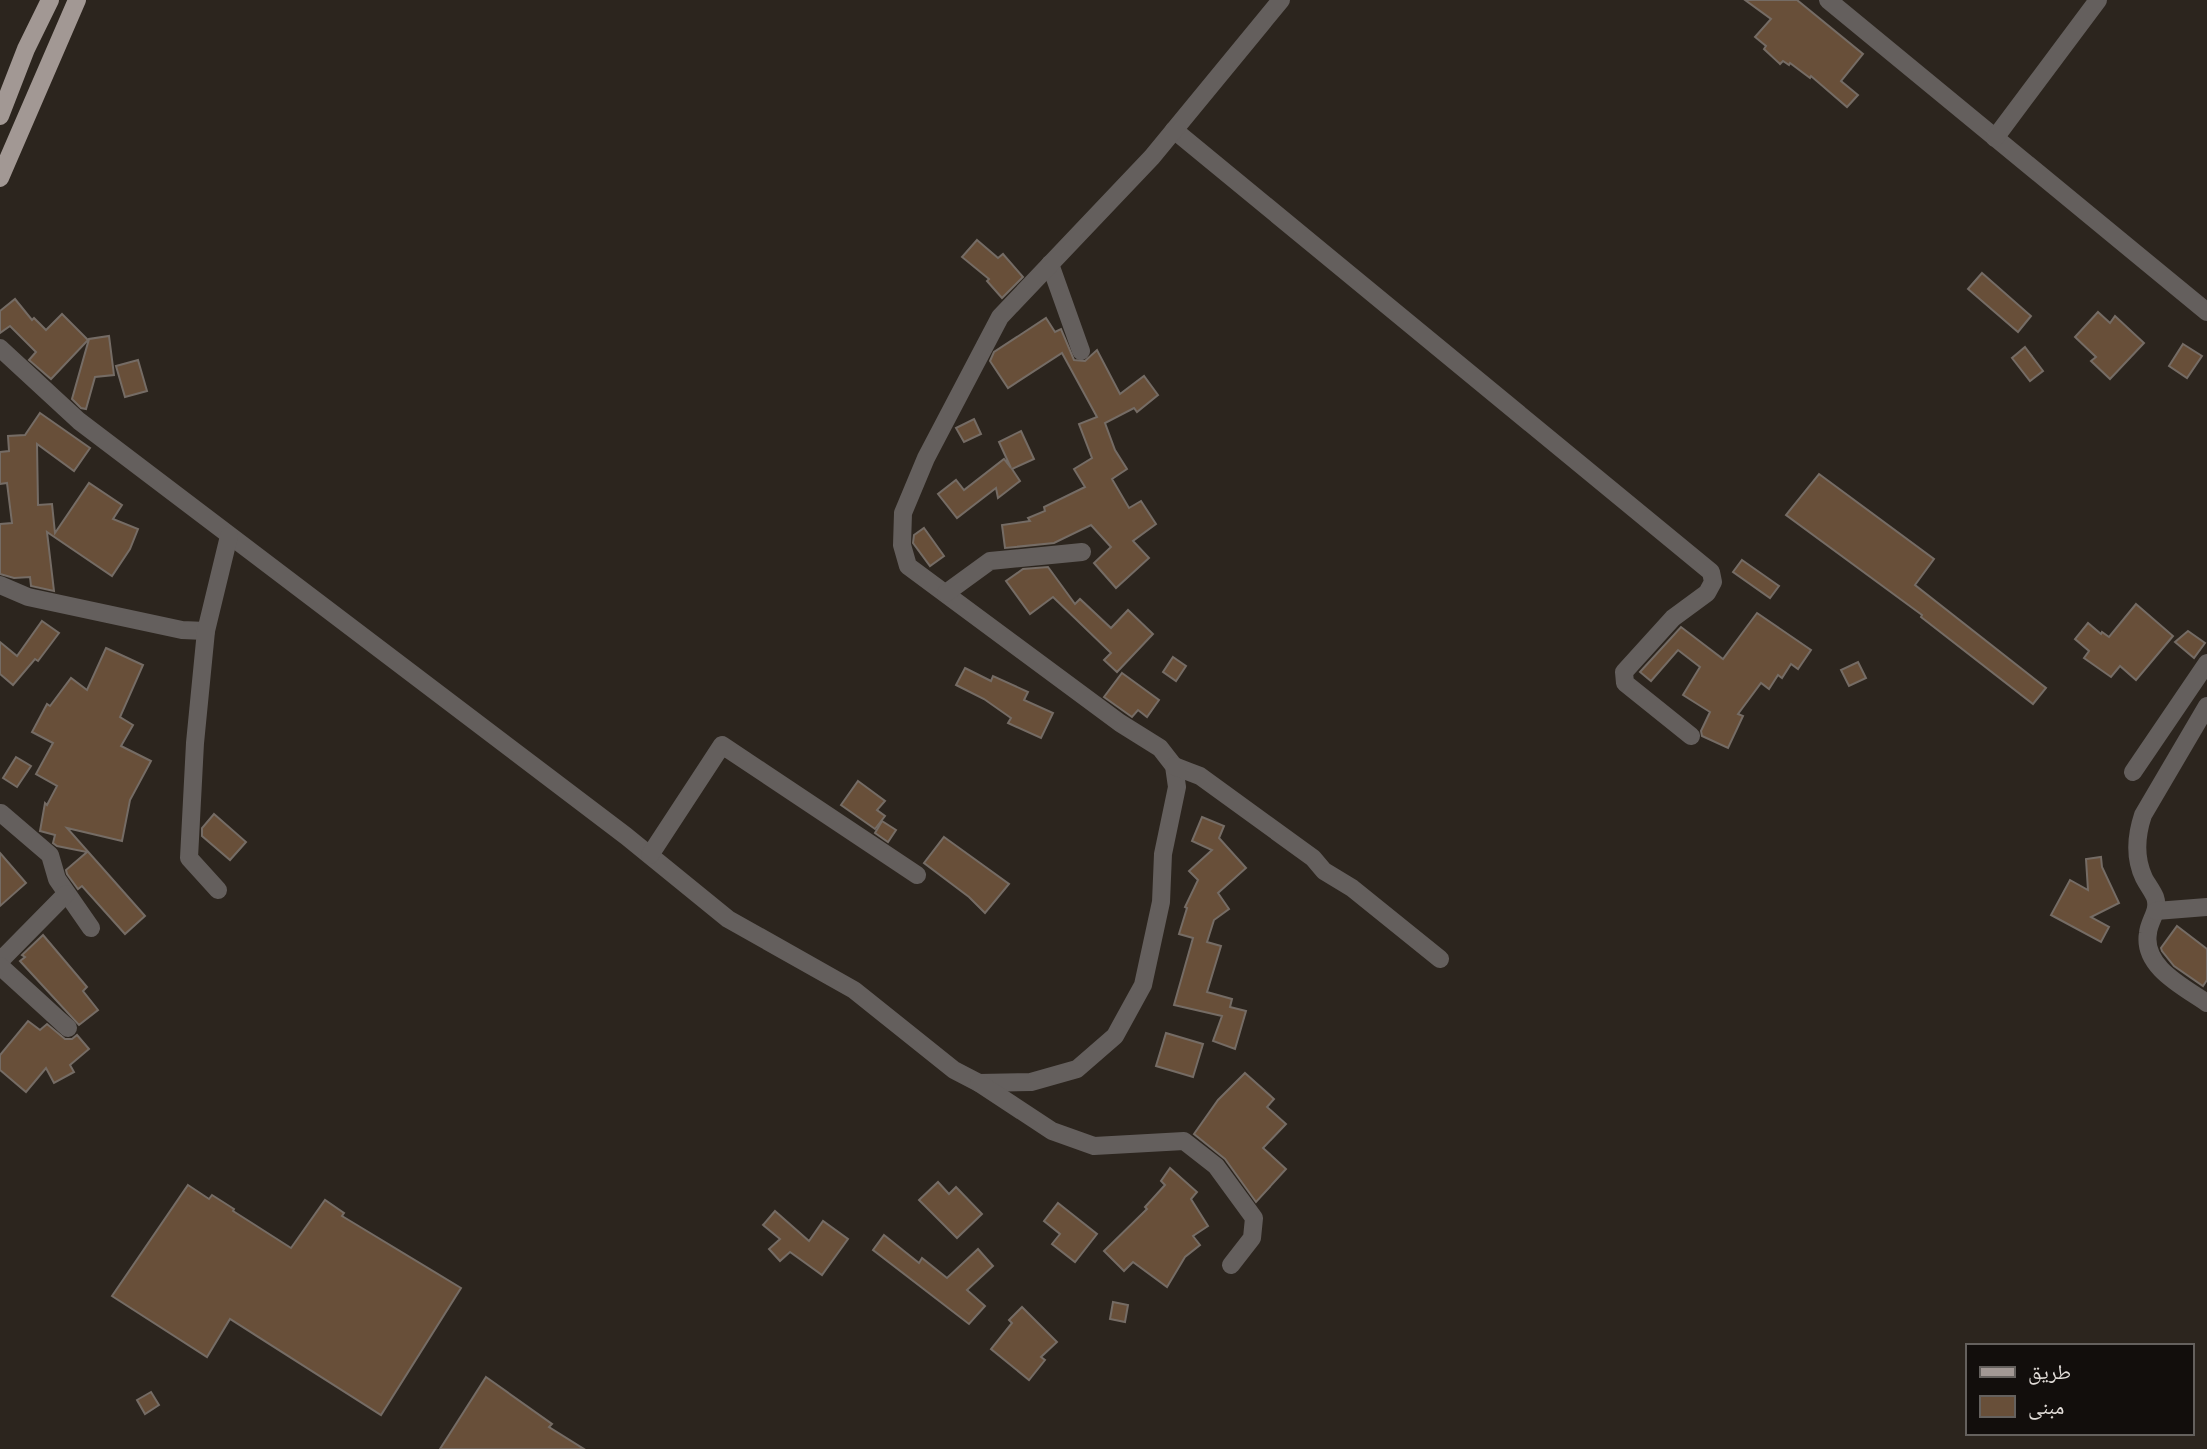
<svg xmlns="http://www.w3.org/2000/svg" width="2207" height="1449" font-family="'PT Sans Narrow','Noto Naskh Arabic',sans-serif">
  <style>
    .building { fill: #684f39; stroke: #756c65; stroke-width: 2 }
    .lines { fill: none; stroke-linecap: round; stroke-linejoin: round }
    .minor { stroke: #645f5d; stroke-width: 18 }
    .major { stroke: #a29894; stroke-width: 18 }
  </style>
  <rect width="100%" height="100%" fill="#2c251e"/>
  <!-- building -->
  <g class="building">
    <polygon points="1745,0 1797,0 1863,54 1841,81 1858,95 1847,107 1811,76 1810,78 1790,63 1789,65 1783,61 1780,64 1764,49 1766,46 1755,37 1771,19"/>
    <polygon points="977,240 998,258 1003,254 1023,277 1002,298 987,281 989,279 962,257"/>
    <polygon points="1982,273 2031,316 2018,332 1968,289"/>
    <polygon points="15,299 32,320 34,318 46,330 62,314 88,340 51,379 29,360 36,352 10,326 0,333 0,311"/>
    <polygon points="2098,312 2110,323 2115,316 2144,343 2110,379 2091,361 2096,357 2075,337"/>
    <polygon points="1046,318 1055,332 1061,329 1074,360 1085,361 1097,350 1120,394 1144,376 1158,395 1137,412 1134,408 1105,423 1115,450 1127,469 1112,479 1129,508 1141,501 1156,524 1133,541 1149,558 1116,588 1094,563 1111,547 1091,525 1054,543 1005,548 1002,525 1030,521 1028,518 1045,511 1044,507 1085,487 1074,469 1092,458 1079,424 1097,417 1062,353 1008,388 990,361 994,352"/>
    <polygon points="109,336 114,375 95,377 86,409 81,408 72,399 89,339"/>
    <polygon points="2183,344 2202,356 2187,378 2169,366"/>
    <polygon points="2025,347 2043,371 2030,381 2012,358"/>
    <polygon points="138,360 147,391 125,397 116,366"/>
    <polygon points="40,413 90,448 74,471 37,444 38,505 52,504 55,533 89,483 122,505 113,519 138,529 130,549 112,576 47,532 54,591 31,586 30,577 14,578 0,574 0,524 12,523 7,483 0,484 0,452 9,451 8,436 25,435"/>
    <polygon points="974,419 981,434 964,442 956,428"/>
    <polygon points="1021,431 1034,459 1012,469 1020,481 998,498 996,488 957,518 938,494 956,480 964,490 1004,459 1011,468 999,442"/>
    <polygon points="1819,474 1934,559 1915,585 2046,688 2033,704 1921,617 1922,615 1786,515"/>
    <polygon points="924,528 944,556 930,566 913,543 914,535"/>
    <polygon points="1742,560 1779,586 1770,598 1733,572"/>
    <polygon points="1048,567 1075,604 1080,599 1111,628 1128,610 1153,634 1117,672 1104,660 1111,653 1053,597 1030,614 1006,581 1023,569"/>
    <polygon points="2136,604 2173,636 2136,680 2120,666 2111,677 2084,658 2089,651 2075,639 2088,623 2101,634 2102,632 2109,637"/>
    <polygon points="1757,613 1811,650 1798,669 1791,664 1782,678 1778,675 1769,689 1761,683 1738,714 1743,716 1728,748 1702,736 1701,731 1710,712 1683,695 1700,667 1678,650 1651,681 1640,672 1681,627 1723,659"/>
    <polygon points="42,621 59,633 38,661 35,659 13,685 0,674 0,642 17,656"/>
    <polygon points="2188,631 2205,643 2194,658 2175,642"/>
    <polygon points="106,648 143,665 120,717 133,725 121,746 151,761 130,800 122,841 67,828 145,916 125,934 82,886 78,889 67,874 66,870 87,852 57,846 53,843 55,835 40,831 45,803 47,805 57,786 36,774 53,743 32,732 47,704 50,706 71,678 87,690"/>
    <polygon points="1173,657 1186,666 1176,681 1163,672"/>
    <polygon points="1858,662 1866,678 1849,686 1841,670"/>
    <polygon points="965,668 991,681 993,676 1028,692 1024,700 1053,713 1041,738 1008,723 1011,718 984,699 956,685"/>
    <polygon points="1122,673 1159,700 1147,717 1138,710 1132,717 1104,697"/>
    <polygon points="16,757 31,766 17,787 3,778"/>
    <polygon points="858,781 885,801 877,810 885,816 875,829 841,805"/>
    <polygon points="214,814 246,842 230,860 202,836 202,828"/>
    <polygon points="1202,817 1224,826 1219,838 1246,868 1218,893 1229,909 1214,920 1207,942 1221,946 1207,992 1232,999 1230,1007 1246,1011 1235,1049 1213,1041 1222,1016 1174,1005 1193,938 1179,934 1187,908 1185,907 1198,880 1189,871 1212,850 1192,841"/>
    <polygon points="882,821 896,830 888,842 875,833"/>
    <polygon points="944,837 1009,884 985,913 969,897 924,863"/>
    <polygon points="0,853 26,883 0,906"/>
    <polygon points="2101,857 2102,867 2119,903 2091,917 2109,927 2101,942 2051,915 2070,880 2088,890 2086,859"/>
    <polygon points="2177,926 2207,949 2207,980 2203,986 2174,966 2162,951 2161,948"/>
    <polygon points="43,935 87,987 83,991 98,1010 79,1025 20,961 25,957 22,955"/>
    <polygon points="28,1021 40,1030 47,1024 65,1039 72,1039 77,1035 89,1049 70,1065 74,1072 54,1083 46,1068 26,1092 0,1070 0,1055"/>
    <polygon points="1166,1033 1203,1044 1193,1077 1156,1066"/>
    <polygon points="1245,1073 1274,1099 1267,1107 1286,1124 1263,1148 1286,1169 1256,1202 1225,1159 1194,1134 1218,1100"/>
    <polygon points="1170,1168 1197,1192 1191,1199 1208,1226 1193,1236 1200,1245 1185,1257 1167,1287 1133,1262 1124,1271 1104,1251 1147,1209 1145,1207 1165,1185 1161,1181"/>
    <polygon points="938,1182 949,1194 956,1187 982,1214 957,1238 919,1200"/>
    <polygon points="188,1185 209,1199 212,1195 234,1209 233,1211 291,1248 325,1200 344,1213 342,1216 461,1288 381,1415 230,1319 207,1357 112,1296"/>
    <polygon points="1058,1203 1097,1234 1075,1262 1052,1244 1060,1234 1044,1221"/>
    <polygon points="775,1211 809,1241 823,1221 848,1239 822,1275 790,1252 780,1261 769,1249 780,1239 763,1225"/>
    <polygon points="884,1235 919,1263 922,1258 947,1278 978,1249 993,1266 967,1290 985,1306 969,1324 873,1250"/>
    <polygon points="1113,1302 1128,1305 1125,1322 1110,1319"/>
    <polygon points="1022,1307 1057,1342 1041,1357 1045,1360 1029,1380 991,1349 1012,1323 1009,1320"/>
    <polygon points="486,1377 552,1424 549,1427 584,1449 440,1449"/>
    <polygon points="151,1392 159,1405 145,1414 137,1400"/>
  </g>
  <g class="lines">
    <!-- minor -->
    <g class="minor">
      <polyline points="1828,0 2207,312"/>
      <polyline points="1174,130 1711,572 1713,582 1707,593 1673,618 1624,672 1625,683 1691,736"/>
      <polyline points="1995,138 2098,0"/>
      <polyline points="1050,264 1081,351"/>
      <polyline points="0,348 79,421 626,836 728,919 854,990 954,1070 979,1083 1031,1082 1077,1069 1115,1036 1143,985 1161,902 1163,854 1177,787 1174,766 1160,748 1120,723 908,566 902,545 903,513 926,458 1000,317 1152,157 1281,0"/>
      <polyline points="0,585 28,597 182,630 206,631"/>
      <polyline points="946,593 990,561 1082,552"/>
      <path d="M2207,706L2143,815C2136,836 2134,857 2144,878C2147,884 2152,890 2155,897C2160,911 2149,920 2148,933C2142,967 2184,987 2207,1003"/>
      <polyline points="1174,766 1200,776 1313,858 1324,871 1352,888 1440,959"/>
      <polyline points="2133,772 2207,663"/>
      <polyline points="1,813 50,855 57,879 91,928"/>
      <polyline points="650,855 722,745 917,875"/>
      <polyline points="218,890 189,858 195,743 206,631 229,536"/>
      <polyline points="2156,911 2207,907"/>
      <polyline points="0,961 66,894"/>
      <polyline points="0,966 68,1028"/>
      <polyline points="979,1083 1052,1131 1094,1146 1184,1141 1216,1166 1254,1218 1252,1238 1231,1265"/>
    </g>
    <!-- major -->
    <g class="major">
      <polyline points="0,116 26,49 50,0"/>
      <polyline points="0,178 77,0"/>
    </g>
  </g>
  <!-- legend -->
  <rect x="1966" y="1344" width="228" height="91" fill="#120e0c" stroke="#65615e" stroke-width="2"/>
  <rect x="1980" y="1367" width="35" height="10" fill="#a29894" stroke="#65615e" stroke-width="2"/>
  <text x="2028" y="1379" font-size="21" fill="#e2ddd9">طريق</text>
  <rect x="1980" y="1396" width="35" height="21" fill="#684f39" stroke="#65615e" stroke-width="2"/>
  <text x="2028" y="1414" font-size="21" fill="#e2ddd9">مبنى</text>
</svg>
